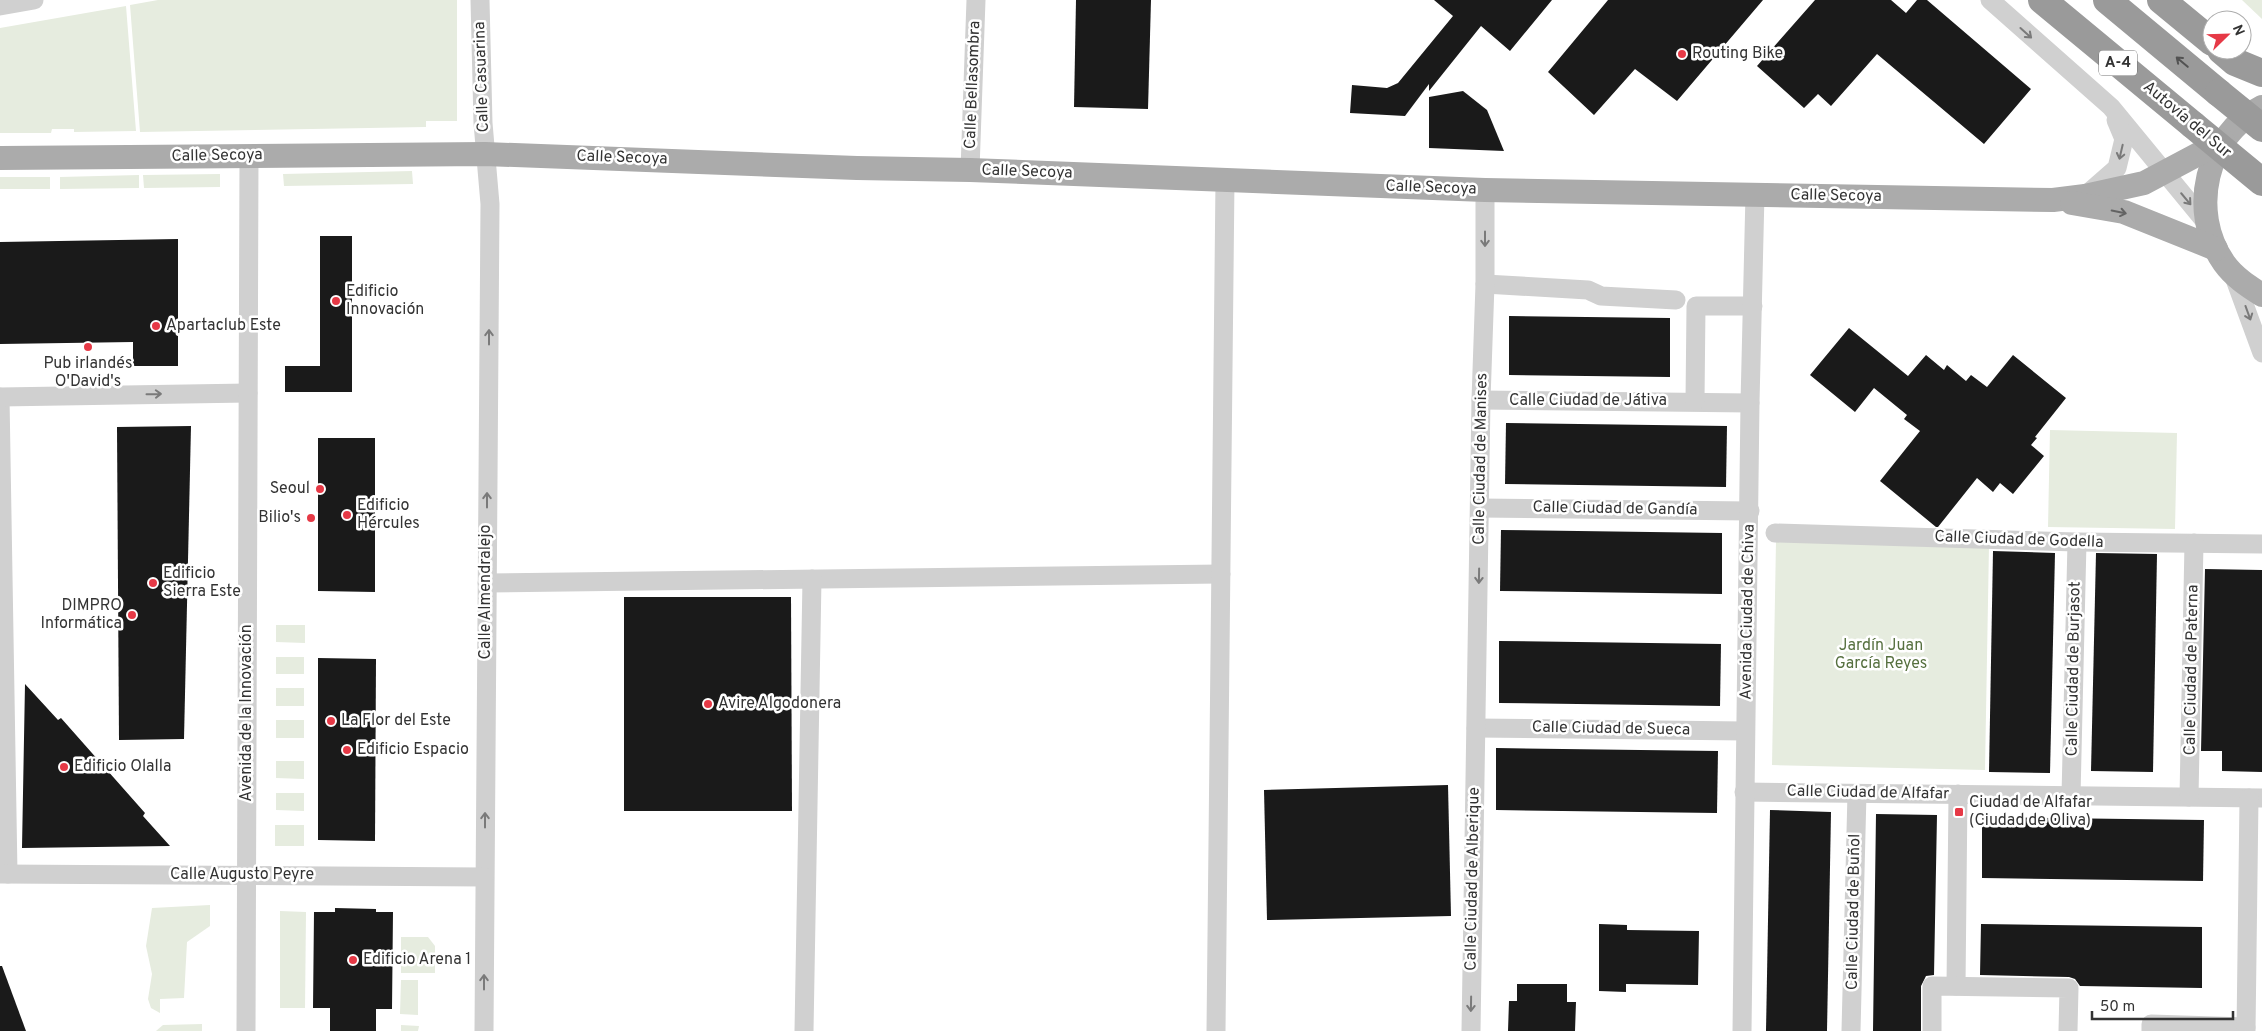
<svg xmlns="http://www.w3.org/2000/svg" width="2262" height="1031" font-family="Overpass,sans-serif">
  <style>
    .green { fill: #e6ecdf }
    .building { fill: #1a1a1a }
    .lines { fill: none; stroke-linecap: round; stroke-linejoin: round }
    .minor { stroke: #d0d0d0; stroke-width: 19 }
    .major { stroke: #ababab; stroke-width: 24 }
    .highway { stroke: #9a9a9a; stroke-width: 28 }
    .highway-bridge { stroke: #9a9a9a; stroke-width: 28 }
    .oneway { stroke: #7a7a7a }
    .oneway2 { stroke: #525252 }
    .oneway3 { stroke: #636363 }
    .poi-dot { fill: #e63946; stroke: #fff; stroke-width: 2 }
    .labels { text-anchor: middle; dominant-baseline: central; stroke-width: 5; stroke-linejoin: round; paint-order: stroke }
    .shield { fill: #fff; stroke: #707070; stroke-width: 1 }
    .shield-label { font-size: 15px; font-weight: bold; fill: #333 }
    .poi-label { font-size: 16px; fill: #333; stroke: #fff; text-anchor: start }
    .street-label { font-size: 16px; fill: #333; stroke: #fff }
    .park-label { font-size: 16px; fill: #56703f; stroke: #fff }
  </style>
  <rect width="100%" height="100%" fill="#fff"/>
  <!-- green -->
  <g class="green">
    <polygon points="158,0 457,0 457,121 426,121 426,127 140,132 130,5"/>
    <polygon points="2242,0 2262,0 2262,19"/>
    <polygon points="126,6 136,131 74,132 74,129 52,129 51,133 0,133 0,28"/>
    <polygon points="412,171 413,184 284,186 283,174"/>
    <polygon points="220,174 220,187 144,188 143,175"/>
    <polygon points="139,175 139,188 60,189 60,177"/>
    <rect x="0" y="177" width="50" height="12"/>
    <polygon points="2050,430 2177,433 2175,529 2048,527"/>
    <polygon points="1776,541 1989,545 1985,770 1772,765"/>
    <polygon points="276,625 305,625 305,643 276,642"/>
    <rect x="276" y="657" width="28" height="17"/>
    <rect x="276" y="688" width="28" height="18"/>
    <rect x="276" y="720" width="28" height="18"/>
    <polygon points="276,761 304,761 304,779 276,778"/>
    <polygon points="276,793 304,793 304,811 276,810"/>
    <rect x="275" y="825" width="29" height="21"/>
    <polygon points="210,905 210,926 187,942 184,998 160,999 160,1013 151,1008 148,999 152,974 146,946 152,908"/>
    <polygon points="280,911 306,912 305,1008 280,1008"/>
    <polygon points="401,937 428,937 435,946 435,973 401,973"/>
    <polygon points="401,980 418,980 418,1015 400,1014"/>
    <polygon points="202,1024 202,1031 156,1031 163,1025"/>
    <polygon points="401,1025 419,1026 418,1031 401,1031"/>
  </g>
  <!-- building -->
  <g class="building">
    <polygon points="1076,0 1151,0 1148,109 1074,107"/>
    <polygon points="1434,0 1552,0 1510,51 1481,26 1429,91 1429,84 1405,116 1350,113 1352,85 1387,88 1398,83 1453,16"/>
    <polygon points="1608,0 1763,0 1677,101 1635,69 1594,115 1548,72"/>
    <polygon points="1815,0 1891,0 1906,13 1917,0 1927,0 2031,89 1984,144 1877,54 1831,106 1818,94 1804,108 1757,66"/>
    <polygon points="1463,91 1487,110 1504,151 1429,148 1429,97"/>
    <polygon points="320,236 352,236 352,392 285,392 285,366 320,366"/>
    <polygon points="178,239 178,366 133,366 133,342 0,344 0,242"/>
    <polygon points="1509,316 1670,318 1670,377 1509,375"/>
    <polygon points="1849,328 1908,376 1926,355 1944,370 1947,365 1966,381 1971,375 1987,387 2013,355 2066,398 2035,437 2037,438 2031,445 2044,456 2013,494 2000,483 1993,492 1977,478 1938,527 1936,527 1880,481 1920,431 1904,419 1907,415 1874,388 1855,412 1810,375"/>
    <polygon points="1506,423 1727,426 1726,487 1505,484"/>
    <polygon points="191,426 184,739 119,740 117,427"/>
    <polygon points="318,438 375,438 375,592 318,591"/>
    <polygon points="1501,530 1722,533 1722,594 1500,591"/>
    <polygon points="1993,551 2055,553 2050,773 1989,772"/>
    <polygon points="2096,553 2157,554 2153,772 2091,771"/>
    <polygon points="2205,569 2262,570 2262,772 2222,771 2222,751 2201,751"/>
    <polygon points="624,597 791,597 792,811 624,811"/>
    <polygon points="1499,641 1721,644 1720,706 1499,703"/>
    <polygon points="318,658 376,659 375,841 318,840"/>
    <polygon points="25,684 58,720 61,718 145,813 143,816 170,846 22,848"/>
    <polygon points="1496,748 1718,751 1717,813 1496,810"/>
    <polygon points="1448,785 1451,916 1267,920 1264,790"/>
    <polygon points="1770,810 1831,812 1827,1031 1766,1031"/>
    <polygon points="1876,814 1937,815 1934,975 1926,976 1921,986 1921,1031 1873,1031"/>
    <polygon points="1982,817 2204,820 2203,881 1982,878"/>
    <polygon points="335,908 376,909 376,912 393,912 392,1009 376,1009 376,1031 330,1031 330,1008 313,1008 314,912 335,912"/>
    <polygon points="1599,924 1627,925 1627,930 1699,931 1698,985 1626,984 1626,992 1599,991"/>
    <polygon points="1981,924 2202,927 2202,988 2080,986 2075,979 2069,977 1980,975"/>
    <polygon points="0,966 2,966 26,1031 0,1031"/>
    <polygon points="1517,984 1567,984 1567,1002 1576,1002 1575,1031 1508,1031 1509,1001 1517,1001"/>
  </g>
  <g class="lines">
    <!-- minor -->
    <g class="minor">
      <polyline points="480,0 483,123 490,204 484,1031"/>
      <polyline points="1990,0 2111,107 2208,225"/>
      <polyline points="0,6 34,0"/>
      <polyline points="970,170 976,0"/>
      <polyline points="2085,196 2117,168 2124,139 2116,120"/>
      <polyline points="2233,274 2262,353"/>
      <polyline points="1485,284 1588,290 1601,296 1676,300"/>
      <polyline points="0,397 8,874"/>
      <polyline points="0,397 248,393"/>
      <polyline points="1481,400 1750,403"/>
      <polyline points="1695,401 1696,306 1753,306"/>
      <polyline points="1480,508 1750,511"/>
      <polyline points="1775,533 2077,542 2262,544"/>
      <polyline points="487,583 1221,574"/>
      <polyline points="1476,728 1745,731"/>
      <polyline points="1744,792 2262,798"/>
      <polyline points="2071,796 2077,542"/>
      <polyline points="2189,797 2194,543"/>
      <polyline points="0,874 484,877"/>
      <polyline points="1956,986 1958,794"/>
      <polyline points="246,1031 249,155"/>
      <polyline points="804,1031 812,579"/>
      <polyline points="1216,1031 1225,180"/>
      <polyline points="1471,1031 1481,400 1485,284 1485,190"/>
      <polyline points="1742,1031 1750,403 1755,194"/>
      <polyline points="1851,1031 1857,793"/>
      <polyline points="1932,1031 1932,986 2069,988 2068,1031"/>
      <polyline points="2151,1031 2151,1024 2246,1027"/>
      <polyline points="2246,1031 2249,798"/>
    </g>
    <!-- major -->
    <g class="major">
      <path d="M2262,107C2206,135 2188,211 2224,263C2234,277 2248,286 2262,295"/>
      <polyline points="0,158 485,154 857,168 970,170 1485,190 2053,200 2085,196 2144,183 2223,141"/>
      <polyline points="2072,203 2124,212 2216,249"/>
    </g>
    <!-- highway -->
    <g class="highway">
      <polyline points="2042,0 2193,125"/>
      <polyline points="2107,0 2219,93"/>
      <polyline points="2161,0 2212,42"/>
      <polyline points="2221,50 2235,62 2262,73"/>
    </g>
    <!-- highway-bridge -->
    <g class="highway-bridge">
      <polyline points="2219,93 2262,128"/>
      <polyline points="2193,125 2262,182"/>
    </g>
  </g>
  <!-- one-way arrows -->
  <defs><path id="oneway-shaft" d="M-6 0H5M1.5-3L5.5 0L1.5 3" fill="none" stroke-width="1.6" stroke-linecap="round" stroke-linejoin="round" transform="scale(1.25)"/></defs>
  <g class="oneway">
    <use href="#oneway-shaft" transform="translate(2026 33) rotate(42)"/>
    <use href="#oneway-shaft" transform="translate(2121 152) rotate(103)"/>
    <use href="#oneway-shaft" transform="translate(2186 199) rotate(50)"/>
    <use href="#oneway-shaft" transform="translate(1485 239) rotate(90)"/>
    <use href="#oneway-shaft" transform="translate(2248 313) rotate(70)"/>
    <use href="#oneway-shaft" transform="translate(489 337) rotate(-90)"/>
    <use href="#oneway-shaft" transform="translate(154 394) rotate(-1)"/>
    <use href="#oneway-shaft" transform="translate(487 500) rotate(-90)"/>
    <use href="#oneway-shaft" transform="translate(1479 576) rotate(91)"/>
    <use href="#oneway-shaft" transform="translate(485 820) rotate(-90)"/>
    <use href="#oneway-shaft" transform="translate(484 982) rotate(-90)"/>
    <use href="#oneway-shaft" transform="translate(1471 1004) rotate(91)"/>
  </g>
  <use class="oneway2" href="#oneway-shaft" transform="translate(2182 62) rotate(-140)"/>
  <use class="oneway3" href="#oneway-shaft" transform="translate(2119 212) rotate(12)"/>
  <!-- markers -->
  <g class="poi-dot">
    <circle cx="1682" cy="54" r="5"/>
    <circle cx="336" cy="301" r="5"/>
    <circle cx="156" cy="326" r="5"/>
    <circle cx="88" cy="347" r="5"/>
    <circle cx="320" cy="489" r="5"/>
    <circle cx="347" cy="515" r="5"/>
    <circle cx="311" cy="518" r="5"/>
    <circle cx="153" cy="583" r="5"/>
    <circle cx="132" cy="615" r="5"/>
    <circle cx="708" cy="704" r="5"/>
    <circle cx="331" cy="721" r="5"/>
    <circle cx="347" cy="750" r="5"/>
    <circle cx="64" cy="767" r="5"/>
    <rect x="1954" y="807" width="10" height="10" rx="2.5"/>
    <circle cx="353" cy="960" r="5"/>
  </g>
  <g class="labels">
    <!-- shield labels -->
    <rect class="shield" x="2099" y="50.5" width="38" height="25" rx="4"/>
    <g class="shield-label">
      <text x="2118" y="63">A-4</text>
    </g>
    <!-- poi labels -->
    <g class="poi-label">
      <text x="1692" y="54">Routing Bike</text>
      <text x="346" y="292">Edificio<tspan x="346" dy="18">Innovación</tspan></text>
      <text x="166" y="326">Apartaclub Este</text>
      <text x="88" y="364" text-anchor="middle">Pub irlandés<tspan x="88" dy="18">O'David's</tspan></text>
      <text x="310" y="489" text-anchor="end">Seoul</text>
      <text x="357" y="506">Edificio<tspan x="357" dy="18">Hércules</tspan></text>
      <text x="301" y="518" text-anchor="end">Bilio's</text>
      <text x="163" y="574">Edificio<tspan x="163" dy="18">Sierra Este</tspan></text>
      <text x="122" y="606" text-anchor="end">DIMPRO<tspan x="122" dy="18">Informática</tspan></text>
      <text x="718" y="704">Avire Algodonera</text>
      <text x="341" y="721">La Flor del Este</text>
      <text x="357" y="750">Edificio Espacio</text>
      <text x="74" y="767">Edificio Olalla</text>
      <text x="1969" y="803">Ciudad de Alfafar<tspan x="1969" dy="18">(Ciudad de Oliva)</tspan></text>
      <text x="363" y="960">Edificio Arena 1</text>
    </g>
    <!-- street labels -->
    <g class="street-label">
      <text transform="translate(482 77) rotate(-92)">Calle Casuarina</text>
      <text transform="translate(973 85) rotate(-88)">Calle Bellasombra</text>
      <text transform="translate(2187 120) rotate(40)">Autovía del Sur</text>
      <text transform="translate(217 156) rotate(-1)">Calle Secoya</text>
      <text transform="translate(622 158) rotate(2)">Calle Secoya</text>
      <text transform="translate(1027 172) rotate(2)">Calle Secoya</text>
      <text transform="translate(1431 188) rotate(2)">Calle Secoya</text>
      <text transform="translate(1836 196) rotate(1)">Calle Secoya</text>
      <text x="1588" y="401">Calle Ciudad de Játiva</text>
      <text transform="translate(1481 459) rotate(-89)">Calle Ciudad de Manises</text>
      <text transform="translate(1615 509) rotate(1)">Calle Ciudad de Gandía</text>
      <text transform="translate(2019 540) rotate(2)">Calle Ciudad de Godella</text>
      <text transform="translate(486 592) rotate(-90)">Calle Almendralejo</text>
      <text transform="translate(1748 612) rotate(-89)">Avenida Ciudad de Chiva</text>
      <text transform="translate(2074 669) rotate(-89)">Calle Ciudad de Burjasot</text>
      <text transform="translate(2192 670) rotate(-89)">Calle Ciudad de Paterna</text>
      <text transform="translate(247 713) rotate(-90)">Avenida de la Innovación</text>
      <text transform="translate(1611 729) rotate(1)">Calle Ciudad de Sueca</text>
      <text transform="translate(1868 793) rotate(1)">Calle Ciudad de Alfafar</text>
      <text x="242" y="875">Calle Augusto Peyre</text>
      <text transform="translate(1473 879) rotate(-89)">Calle Ciudad de Alberique</text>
      <text transform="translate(1854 912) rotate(-89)">Calle Ciudad de Buñol</text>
    </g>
    <!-- park labels -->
    <g class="park-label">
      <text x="1881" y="646">Jardín Juan<tspan x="1881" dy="18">García Reyes</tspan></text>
    </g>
  </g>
  <!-- north arrow -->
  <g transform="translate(2227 35) rotate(67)"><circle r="24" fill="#ffffff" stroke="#adadad"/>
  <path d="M0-4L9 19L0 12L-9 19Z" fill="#e63946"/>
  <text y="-8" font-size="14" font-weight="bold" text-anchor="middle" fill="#333333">N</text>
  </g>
  <!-- scale -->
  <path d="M2092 1011v8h141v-8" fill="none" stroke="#333333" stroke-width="2.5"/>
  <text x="2100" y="1011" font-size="15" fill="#333333" stroke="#ffffff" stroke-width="4" paint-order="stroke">50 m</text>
</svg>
